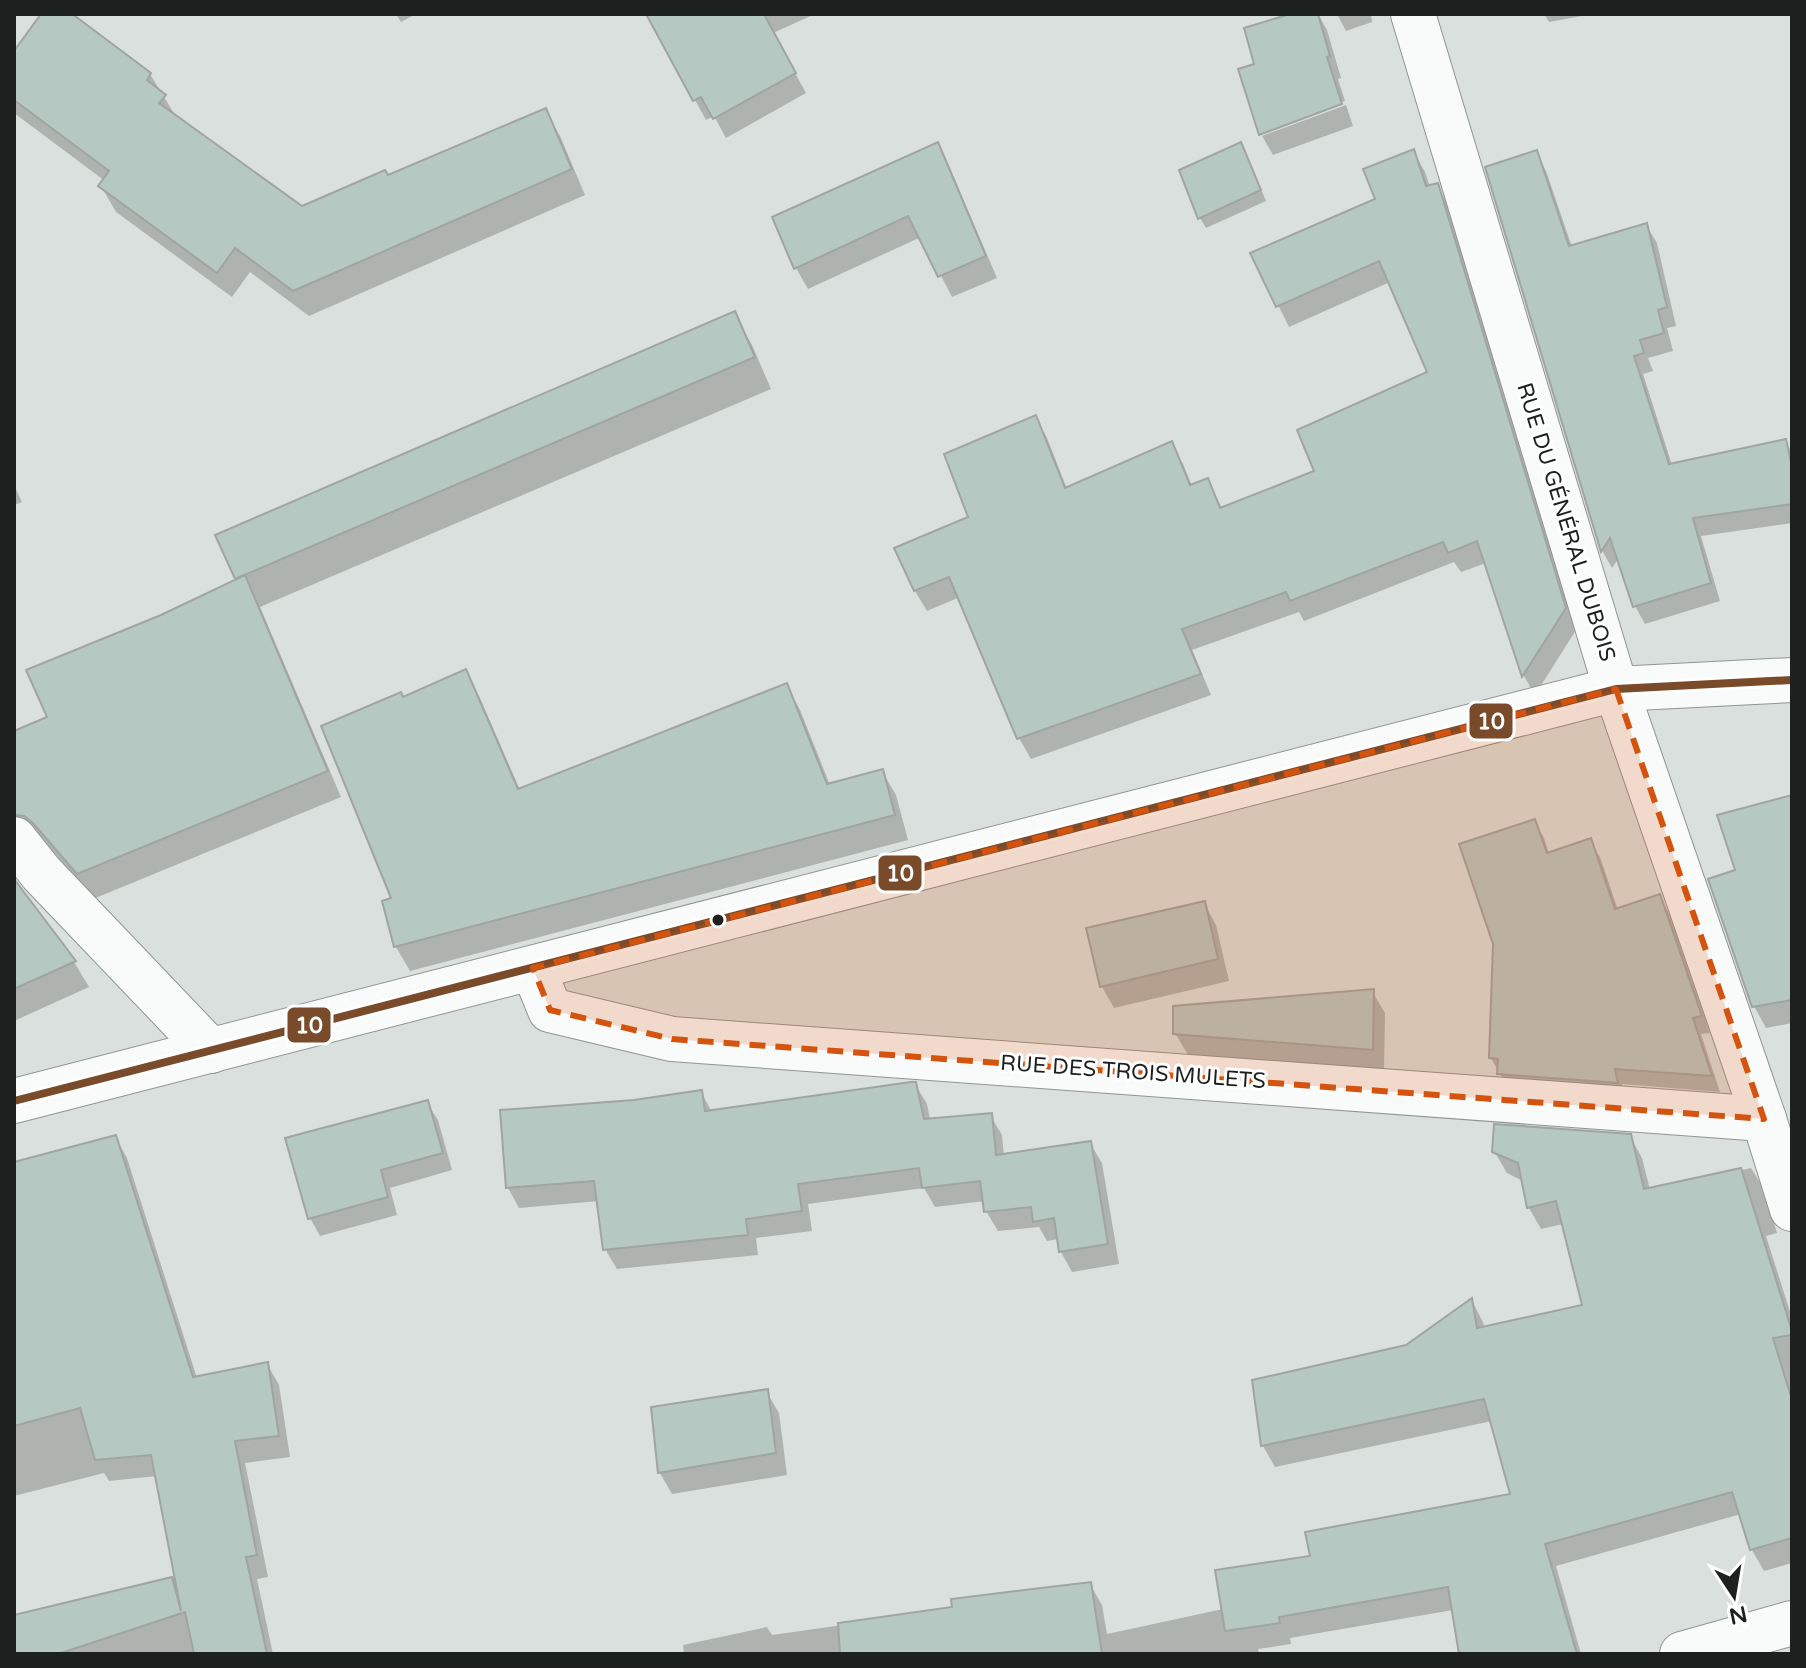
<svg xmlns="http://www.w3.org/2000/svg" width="1806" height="1668" font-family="'Varela Round',sans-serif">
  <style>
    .shadow { fill: #0003 }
    .building { fill: #b6c8c2; stroke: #a0a4a2; stroke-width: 2 }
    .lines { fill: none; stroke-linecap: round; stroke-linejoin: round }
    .minor-casing { stroke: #909593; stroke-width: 46 }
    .tertiary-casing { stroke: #909593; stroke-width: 46 }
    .minor { stroke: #f9fafa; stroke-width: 44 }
    .tertiary { stroke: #f9fafa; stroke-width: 44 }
    .bus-1-casing { stroke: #fff; stroke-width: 14 }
    .bus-1 { stroke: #7a4b2a; stroke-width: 8 }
    .marked { fill: #d4530e; fill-opacity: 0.2; stroke: #d4530e; stroke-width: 6; stroke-dasharray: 16 10; stroke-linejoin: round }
    .bus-dot { fill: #1c211f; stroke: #fff; stroke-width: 3 }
    .labels { text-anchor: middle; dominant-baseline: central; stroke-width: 6; stroke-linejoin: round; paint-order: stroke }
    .street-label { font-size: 22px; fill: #1c211f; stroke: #fff }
    .line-badge { stroke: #fff; stroke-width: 3 }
    .badge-label { font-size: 22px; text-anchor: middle; font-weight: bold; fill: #fff }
  </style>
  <rect width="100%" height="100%" fill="#dae0dd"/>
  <!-- shadow -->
  <g class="shadow">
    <polygon points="44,14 55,14 150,74 178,120 301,208 387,178 545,111 560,136 585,195 309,316 250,272 232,297 116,212 101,186 105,181 14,113 14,55"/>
    <polygon points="396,14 416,14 401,22"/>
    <polygon points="653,14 815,14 773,33 806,93 726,138 714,116 706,120 649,16"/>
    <polygon points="1297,14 1318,14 1327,30 1341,78 1338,79 1345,101 1262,131 1262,136 1346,105 1353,126 1273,155 1261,134 1257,66"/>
    <polygon points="1337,14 1371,14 1372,22 1346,31"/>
    <polygon points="1544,14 1593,14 1549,22"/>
    <polygon points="937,145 949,166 997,278 952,297 921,237 808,289 796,268"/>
    <polygon points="1413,151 1425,172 1430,187 1437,185 1449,206 1576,630 1535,695 1524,676 1486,563 1461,572 1454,562 1304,621 1299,612 1192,650 1211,695 1031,759 1019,738 960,597 927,611 915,591 896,549 971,518 1035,417 1047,438 1067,489 1171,444 1183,464 1192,486 1208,480 1223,510 1317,472 1429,373 1390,282 1289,327 1253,254 1377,200"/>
    <polygon points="1536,153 1546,171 1572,247 1646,225 1657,243 1676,326 1667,328 1673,351 1648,358 1653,371 1643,374 1672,465 1785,441 1792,453 1792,523 1701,536 1720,601 1645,624 1635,606 1619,558 1612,568 1603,552 1488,169"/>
    <polygon points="1246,155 1266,201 1206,228 1200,218 1182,171"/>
    <polygon points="734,314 752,345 771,389 260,607 341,797 93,899 51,849 40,841 14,844 14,733 49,718 162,617 238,580 218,536"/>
    <polygon points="14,485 22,502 14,505"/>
    <polygon points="465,672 479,696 520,790 787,686 800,710 830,785 882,771 896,795 908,840 410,971 396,947 385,902 394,900 403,699"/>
    <polygon points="1792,797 1792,1023 1766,1028 1754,1006 1737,872"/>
    <polygon points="1534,822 1544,838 1549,854 1590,841 1600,857 1618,910 1659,897 1669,913 1710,1033 1701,1034 1720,1092 1622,1084 1626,1099 1509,1090 1491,1058"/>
    <polygon points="14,883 74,962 89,987 14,1021"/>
    <polygon points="1204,903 1216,925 1229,981 1114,1008 1102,987 1089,930"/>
    <polygon points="1372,991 1385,1013 1384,1071 1188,1055 1175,1033"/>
    <polygon points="915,1084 927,1104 930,1120 990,1115 1002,1135 1004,1156 1090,1143 1102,1163 1119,1264 1072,1272 1061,1252 1059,1239 1047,1241 1039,1227 998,1231 986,1211 985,1201 935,1207 924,1188 808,1204 812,1231 756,1238 758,1255 617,1269 605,1249 599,1201 519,1208 508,1188 502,1112 634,1102 701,1092 712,1112"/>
    <polygon points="427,1103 438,1120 452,1170 390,1188 397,1215 320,1236 310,1218"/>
    <polygon points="1630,1136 1642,1158 1650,1190 1751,1168 1764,1189 1777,1233 1766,1236 1792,1318 1792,1563 1764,1571 1752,1550 1741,1514 1556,1566 1581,1654 1461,1654 1453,1610 1290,1638 1291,1644 1258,1649 1259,1654 684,1654 683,1645 767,1627 772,1635 955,1609 1090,1584 1102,1605 1107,1634 1223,1609 1313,1557 1513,1495 1492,1421 1275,1467 1263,1446 1255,1382 1407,1347 1472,1301 1483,1322 1485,1329 1584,1306 1563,1224 1541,1229 1529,1208 1523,1181 1507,1173 1494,1151"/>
    <polygon points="115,1137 127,1158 197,1378 267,1364 279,1385 290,1457 245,1463 268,1577 257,1579 273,1654 14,1654 14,1617 177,1576 157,1476 109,1481 104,1473 14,1496 14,1164"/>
    <polygon points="766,1391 779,1413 787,1475 672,1494 660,1473"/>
  </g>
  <!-- building -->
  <g class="building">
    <polygon points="41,14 72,14 79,19 151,73 147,80 166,95 159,103 302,206 385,170 388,175 546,108 572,169 293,291 235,248 217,273 98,186 109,171 14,100 14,51"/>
    <polygon points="646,14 764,14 796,73 713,119 701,97 693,101"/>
    <polygon points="1290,14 1318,14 1330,56 1327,57 1342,104 1259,135 1238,69 1254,64 1244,28"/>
    <polygon points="938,142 986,256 938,277 908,216 794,269 772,217"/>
    <polygon points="1241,142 1261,190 1198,219 1179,170"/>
    <polygon points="1414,149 1426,186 1438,183 1566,608 1522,677 1477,541 1448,553 1443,542 1290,601 1286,592 1182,629 1201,674 1017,739 949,577 914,591 894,548 968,517 944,454 1036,415 1065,488 1172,441 1190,485 1208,478 1220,508 1314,471 1297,430 1427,372 1379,261 1276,307 1250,253 1375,199 1363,169"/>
    <polygon points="1537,150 1569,246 1647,223 1667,307 1658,310 1664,333 1640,340 1644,353 1634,356 1669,464 1786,439 1792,467 1792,504 1693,518 1711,583 1633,607 1610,538 1601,552 1485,167"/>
    <polygon points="735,311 755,357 235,579 215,535"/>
    <polygon points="245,575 328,771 77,874 33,823 24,816 14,815 14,731 47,717 26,670 161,615"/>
    <polygon points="466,669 518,789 787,683 827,784 883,769 895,815 394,947 382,901 391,898 321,726 401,692 403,697"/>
    <polygon points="1792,795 1792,1000 1752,1007 1708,879 1735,870 1717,815"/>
    <polygon points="1535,819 1547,853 1591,838 1615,909 1660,894 1702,1016 1693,1018 1712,1076 1615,1069 1618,1083 1497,1074 1498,1059 1489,1058 1493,944 1459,844"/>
    <polygon points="14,879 76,961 14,989"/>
    <polygon points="1205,901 1218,959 1100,987 1086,928"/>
    <polygon points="1374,989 1373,1050 1173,1034 1173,1006"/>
    <polygon points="911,1082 916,1082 924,1119 992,1113 996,1155 1091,1141 1108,1244 1059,1252 1054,1218 1033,1222 1031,1207 984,1212 980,1181 922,1188 919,1168 798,1184 802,1211 746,1219 748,1235 603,1250 594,1181 506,1188 500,1110 634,1100 702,1090 705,1111"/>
    <polygon points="428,1100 443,1153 381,1170 388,1197 308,1219 285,1138"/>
    <polygon points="1494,1124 1631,1134 1644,1189 1741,1168 1792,1331 1792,1335 1773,1338 1792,1400 1792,1538 1750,1550 1732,1492 1545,1544 1577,1654 1459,1654 1448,1587 1279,1617 1280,1623 1225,1631 1215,1570 1310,1556 1305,1532 1510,1494 1484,1399 1261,1446 1252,1380 1406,1345 1472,1298 1477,1328 1582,1305 1556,1201 1527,1208 1518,1163 1492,1152"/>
    <polygon points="116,1135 193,1377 268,1362 279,1436 235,1441 257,1555 246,1557 267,1654 194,1654 185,1612 58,1654 14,1654 14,1615 172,1577 181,1611 151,1455 95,1460 80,1408 14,1426 14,1162"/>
    <polygon points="768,1389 776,1453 658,1473 651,1407"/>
    <polygon points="1091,1582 1102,1654 840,1654 838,1623 952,1607 951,1599"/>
  </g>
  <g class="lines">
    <defs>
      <g id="minor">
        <polyline points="1413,14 1616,689 1764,1119 1792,1209"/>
        <polyline points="533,968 550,1010 672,1039 1764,1119"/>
        <polyline points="1682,1654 1792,1623"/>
      </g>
      <g id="tertiary">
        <polyline points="14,839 41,873 211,1051"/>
        <polyline points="14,1101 1616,689 1792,680"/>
      </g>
    </defs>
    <!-- minor casing -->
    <use href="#minor" class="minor-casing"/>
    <!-- tertiary casing -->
    <use href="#tertiary" class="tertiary-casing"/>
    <!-- minor -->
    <use href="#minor" class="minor"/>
    <!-- tertiary -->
    <use href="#tertiary" class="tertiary"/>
    <defs>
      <polyline id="bus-1" points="14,1101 1616,689 1792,680"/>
    </defs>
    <!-- bus-1 casing -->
    <use href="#bus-1" class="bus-1-casing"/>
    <!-- bus-1 -->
    <use href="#bus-1" class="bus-1"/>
  </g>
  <!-- marked area -->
  <path class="marked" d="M1616,689L1764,1119L672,1039L550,1010L533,968Z"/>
  <!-- markers -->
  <circle class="bus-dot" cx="718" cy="920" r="7"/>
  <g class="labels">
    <!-- street labels -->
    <g class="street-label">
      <text transform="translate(1566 522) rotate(73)">RUE DU GÉNÉRAL DUBOIS</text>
      <text transform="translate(1133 1072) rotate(4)">RUE DES TROIS MULETS</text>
    </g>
  </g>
  <g class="line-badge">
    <rect x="1468" y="702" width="46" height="38" rx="8" fill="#7a4b2a"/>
    <rect x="877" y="854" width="46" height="38" rx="8" fill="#7a4b2a"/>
    <rect x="286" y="1006" width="46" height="38" rx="8" fill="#7a4b2a"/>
  </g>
  <g class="badge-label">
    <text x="1491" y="729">10</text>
    <text x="900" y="881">10</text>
    <text x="309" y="1033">10</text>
  </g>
  <!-- border -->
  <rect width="1806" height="1668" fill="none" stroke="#1c211f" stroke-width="32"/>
  <!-- north arrow -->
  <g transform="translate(1734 1596) rotate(168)" stroke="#ffffff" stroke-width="6" paint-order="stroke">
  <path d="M0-6L14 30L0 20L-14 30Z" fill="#1c211f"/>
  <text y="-12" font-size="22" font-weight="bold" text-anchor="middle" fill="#1c211f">N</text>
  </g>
</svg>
